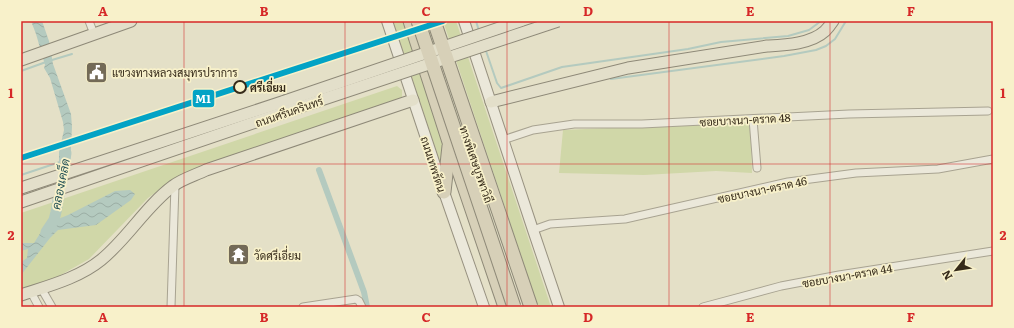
<svg xmlns="http://www.w3.org/2000/svg" width="1014" height="328" font-family="Literata,Sarabun,serif">
  <style>
    .green { fill: #d0d7a8 }
    .water { fill: url(#water-waves) }
    .lines { fill: none; stroke-linecap: round; stroke-linejoin: round }
    .stream { stroke: #b4cabf; stroke-width: 2 }
    .canal { stroke: #b4cabf; stroke-width: 6 }
    .river { stroke: #b4cabf; stroke-width: 11 }
    .street-casing { stroke: #a8a391; stroke-width: 9 }
    .secondary-casing { stroke: #989281; stroke-width: 12 }
    .primary-casing { stroke: #8e8978; stroke-width: 13 }
    .highway-casing { stroke: #8e8978; stroke-width: 15 }
    .street { stroke: #ebe8da; stroke-width: 7 }
    .secondary { stroke: #ebe8da; stroke-width: 10 }
    .primary { stroke: #e3dfca; stroke-width: 11 }
    .highway { stroke: #d7d0b8; stroke-width: 13 }
    .primary-bridge-casing { stroke: #8e8978; stroke-width: 13; stroke-linecap: butt }
    .highway-bridge-casing { stroke: #8e8978; stroke-width: 15; stroke-linecap: butt }
    .primary-bridge { stroke: #e3dfca; stroke-width: 11 }
    .highway-bridge { stroke: #d7d0b8; stroke-width: 13 }
    .metro-1-casing { stroke: #f8f1ca; stroke-width: 9 }
    .metro-1 { stroke: #03a3c5; stroke-width: 6 }
    .grid { fill: none; stroke: #d62828; stroke-width: 1; stroke-opacity: 0.55 }
    .stop-dot { fill: #f8f1ca; stroke: #362b1a; stroke-width: 2 }
    .labels { text-anchor: middle; dominant-baseline: central; stroke-width: 3.5; stroke-linejoin: round; paint-order: stroke }
    .poi-label { font-size: 11px; fill: #362b1a; stroke: #f8f1ca; text-anchor: start }
    .stop-label { font-size: 11px; font-weight: bold; fill: #362b1a; stroke: #f8f1ca; text-anchor: start }
    .street-label { font-size: 11px; fill: #362b1a; stroke: #f8f1ca }
    .water-label { font-size: 12px; font-style: italic; fill: #275458; stroke: #f8f1ca }
    .line-badge { stroke: #f8f1ca; stroke-width: 1.5 }
    .badge-label { font-size: 11px; text-anchor: middle; font-weight: bold; fill: #fff }
    .neatline { fill: none; stroke: #d62828; stroke-width: 1.5 }
    .grid-label { font-size: 13px; text-anchor: middle; font-weight: bold; fill: #d62828 }
  </style>
  <defs>
    <pattern id="water-waves" width="16" height="10" patternUnits="userSpaceOnUse"><rect width="16" height="10" fill="#b4cabf"/><path d="M0 5q4-4 8 0t8 0" fill="none" stroke="#9baea4"/></pattern>
  </defs>
  <rect width="100%" height="100%" fill="#e4e0c7"/>
  <!-- green -->
  <g class="green">
    <polygon points="391,21 408,21 444,136 440,167"/>
    <polygon points="443,21 456,21 551,307 538,307"/>
    <polygon points="397,86 402,90 402,97 397,102 171,181 148,198 89,259 59,276 21,290 21,213"/>
    <polygon points="743,122 748,124 751,131 752,173 716,171 644,175 559,173 563,130"/>
  </g>
  <!-- water -->
  <g class="water">
    <polygon points="31,21 42,21 49,41 53,64 71,114 72,127 70,166 59,168 59,152 64,130 63,122 50,78 44,68 45,65 36,34"/>
    <polygon points="130,190 135,194 131,200 96,225 58,230 50,238 21,275 21,262 27,258 28,249 21,251 21,243 34,243 46,224 68,215 115,191"/>
  </g>
  <g class="lines">
    <!-- stream -->
    <g class="stream">
      <polyline points="476,21 479,31"/>
      <polyline points="485,48 497,83 501,88 562,67 688,49 721,42 788,36 809,30 821,21"/>
      <polyline points="52,60 72,54"/>
      <polyline points="21,71 46,62"/>
      <polyline points="611,79 784,56 816,50 826,46 835,39 846,21"/>
      <polyline points="21,175 60,162"/>
    </g>
    <!-- canal -->
    <polyline class="canal" points="319,170 364,292 367,307"/>
    <!-- river -->
    <polyline class="river" points="46,232 54,220 56,212 66,153"/>
    <defs>
      <g id="street">
        <polyline points="89,21 94,34"/>
        <polyline points="753,119 757,168"/>
        <polyline points="503,140 533,130 574,124 642,124 849,114 988,111"/>
        <polyline points="533,230 550,224 625,219 788,182 856,173 938,169 993,159"/>
        <polyline points="41,288 52,307"/>
        <polyline points="31,292 39,307"/>
        <polyline points="171,307 175,185"/>
        <polyline points="303,307 356,299 359,301 362,307"/>
        <polyline points="703,307 781,286 839,275 993,251"/>
      </g>
      <g id="secondary">
        <polyline points="387,21 444,192 484,307"/>
        <polyline points="464,21 533,230 559,307"/>
      </g>
      <g id="primary">
        <polyline points="21,60 131,21"/>
        <path d="M491,102L628,68L767,46C785,45 811,44 825,31C828,28 831,24 833,21"/>
        <polyline points="21,188 285,101"/>
        <polyline points="21,202 288,111"/>
        <path d="M21,295C48,286 79,278 101,260C128,238 146,206 173,186C182,179 196,175 206,170L413,100"/>
      </g>
      <g id="highway">
        <polyline points="410,21 449,142 505,307"/>
        <polyline points="444,192 449,146"/>
      </g>
    </defs>
    <!-- street casing -->
    <use href="#street" class="street-casing"/>
    <!-- secondary casing -->
    <use href="#secondary" class="secondary-casing"/>
    <!-- primary casing -->
    <use href="#primary" class="primary-casing"/>
    <!-- highway casing -->
    <use href="#highway" class="highway-casing"/>
    <!-- street -->
    <use href="#street" class="street"/>
    <!-- secondary -->
    <use href="#secondary" class="secondary"/>
    <!-- primary -->
    <use href="#primary" class="primary"/>
    <!-- highway -->
    <use href="#highway" class="highway"/>
    <defs>
      <g id="primary-bridge">
        <polyline points="285,101 520,21"/>
        <polyline points="288,111 558,21"/>
      </g>
      <g id="highway-bridge">
        <polyline points="418,21 514,307"/>
        <polyline points="434,21 531,307"/>
      </g>
    </defs>
    <!-- primary-bridge casing -->
    <use href="#primary-bridge" class="primary-bridge-casing"/>
    <!-- highway-bridge casing -->
    <use href="#highway-bridge" class="highway-bridge-casing"/>
    <!-- primary-bridge -->
    <use href="#primary-bridge" class="primary-bridge"/>
    <!-- highway-bridge -->
    <use href="#highway-bridge" class="highway-bridge"/>
    <defs>
      <polyline id="metro-1" points="21,158 443,21"/>
    </defs>
    <!-- metro-1 casing -->
    <use href="#metro-1" class="metro-1-casing"/>
    <!-- metro-1 -->
    <use href="#metro-1" class="metro-1"/>
  </g>
  <!-- grid -->
  <path class="grid" d="M184,21V307M345,21V307M507,21V307M669,21V307M830,21V307M21,164H993"/>
  <!-- icons -->
  <defs>
    <symbol id="civic-square" viewBox="-11 -11 22 22"><rect x="-9" y="-9" width="18" height="18" rx="4" fill="#736a57" stroke="#f8f1ca"/><path d="M-.6-6.5H3V-4.5H.6V-3L4-1V1h2V6H-6V1h2V-1L-.6-3ZM-1.2 2.5V6h2.4V2.5Z" fill="#fff"/></symbol>
    <symbol id="temple-square" viewBox="-11 -11 22 22"><rect x="-9" y="-9" width="18" height="18" rx="4" fill="#736a57" stroke="#f8f1ca"/><path d="M0-6L5-2H3V0L6.5 2.5H4V6H1.5V3h-3V6H-4V2.5H-6.5L-3 0V-2H-5Z" fill="#fff"/></symbol>
  </defs>
  <g fill-rule="evenodd">
    <use href="#civic-square" x="84" y="60" width="25" height="25"/>
    <use href="#temple-square" x="226" y="242" width="25" height="25"/>
  </g>
  <!-- markers -->
  <circle class="stop-dot" cx="240" cy="87" r="6"/>
  <g class="labels">
    <!-- poi labels -->
    <g class="poi-label">
      <text x="112" y="72">แขวงทางหลวงสมุทรปราการ</text>
      <text x="254" y="255">วัดศรีเอี่ยม</text>
    </g>
    <!-- stop labels -->
    <g class="stop-label">
      <text x="250" y="87">ศรีเอี่ยม</text>
    </g>
    <!-- street labels -->
    <g class="street-label">
      <text transform="translate(289 111) rotate(-19)">ถนนศรีนครินทร์</text>
      <text transform="translate(745 119) rotate(-3)">ซอยบางนา-ตราด 48</text>
      <text transform="translate(434 164) rotate(72)">ถนนเทพรัตน</text>
      <text transform="translate(477 164) rotate(71)">ทางพิเศษบูรพาวิถี</text>
      <text transform="translate(762 189) rotate(-12)">ซอยบางนา-ตราด 46</text>
      <text transform="translate(847 275) rotate(-10)">ซอยบางนา-ตราด 44</text>
    </g>
    <!-- water labels -->
    <g class="water-label">
      <text transform="translate(60 184) rotate(-79)">คลองเคล็ด</text>
    </g>
  </g>
  <rect class="line-badge" x="192" y="89" width="23" height="19" rx="4" fill="#03a3c5"/>
  <g class="badge-label">
    <text x="203" y="103">M1</text>
  </g>
  <!-- border -->
  <rect width="1014" height="328" fill="none" stroke="#f8f1ca" stroke-width="44"/>
  <!-- north arrow -->
  <g transform="translate(956 270) rotate(240)" stroke="#f8f1ca" stroke-width="3" paint-order="stroke">
  <path d="M0-3L7 15L0 10L-7 15Z" fill="#362b1a"/>
  <text y="-6" font-size="11" font-weight="bold" text-anchor="middle" fill="#362b1a">N</text>
  </g>
  <rect x="22" y="22" width="970" height="284" class="neatline"/>
  <g class="grid-label">
    <text x="103" y="16">A</text>
    <text x="264" y="16">B</text>
    <text x="426" y="16">C</text>
    <text x="588" y="16">D</text>
    <text x="750" y="16">E</text>
    <text x="911" y="16">F</text>
    <text x="11" y="98">1</text>
    <text x="1003" y="98">1</text>
    <text x="11" y="240">2</text>
    <text x="1003" y="240">2</text>
    <text x="103" y="322">A</text>
    <text x="264" y="322">B</text>
    <text x="426" y="322">C</text>
    <text x="588" y="322">D</text>
    <text x="750" y="322">E</text>
    <text x="911" y="322">F</text>
  </g>
</svg>
